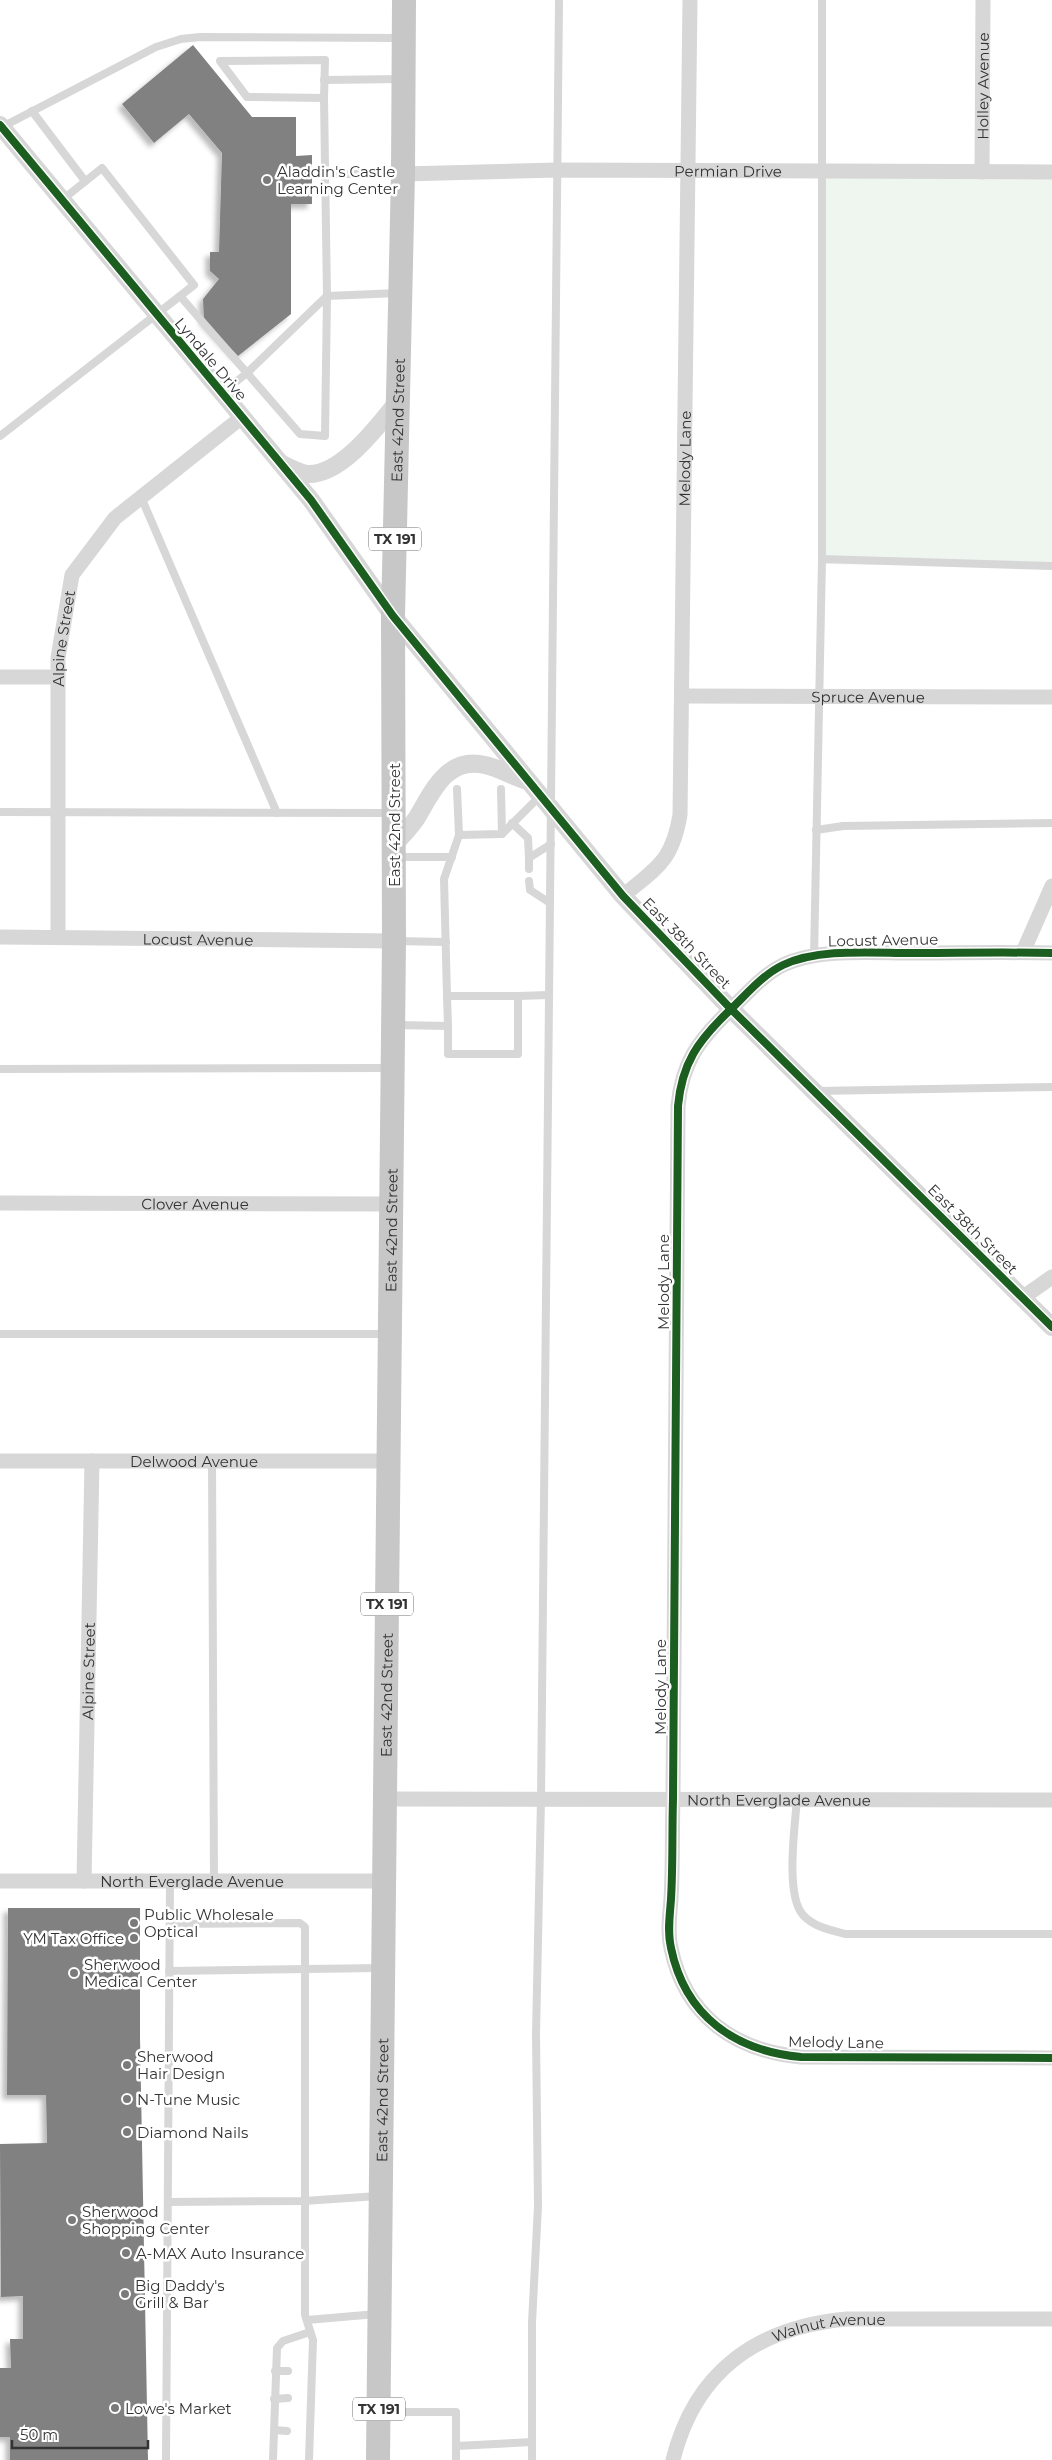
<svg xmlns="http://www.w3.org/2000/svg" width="1052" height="2460" font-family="Montserrat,sans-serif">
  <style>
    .green { fill: #eff6f0 }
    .building { fill: #818181; filter: url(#shadow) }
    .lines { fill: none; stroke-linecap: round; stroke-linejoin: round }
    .service { stroke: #d7d7d7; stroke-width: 8 }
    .minor { stroke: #d7d7d7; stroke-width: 15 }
    .tertiary { stroke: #d7d7d7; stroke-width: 18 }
    .trunk { stroke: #c7c7c7; stroke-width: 24 }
    .cycleway-casing { stroke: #fff; stroke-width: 11 }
    .cycleway { stroke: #1b5e20; stroke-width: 8 }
    .poi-dot { fill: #7a7a7a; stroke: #fff; stroke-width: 2 }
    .labels { text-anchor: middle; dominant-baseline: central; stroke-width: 5; stroke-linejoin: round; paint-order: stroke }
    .shield { fill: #fff; stroke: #707070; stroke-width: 1 }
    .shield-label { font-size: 14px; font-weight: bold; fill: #333 }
    .street-label { font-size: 15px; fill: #333; stroke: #fff }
    .poi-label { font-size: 15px; fill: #333; stroke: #fff; text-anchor: start }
  </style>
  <defs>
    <filter id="shadow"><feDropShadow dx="-4.5" dy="4.5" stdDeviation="2.5" flood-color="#0004"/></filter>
  </defs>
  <rect width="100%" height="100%" fill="#fff"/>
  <!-- green -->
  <polygon class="green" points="821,171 1052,173 1052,567 818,564"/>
  <!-- building -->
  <g class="building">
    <polygon points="193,45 252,117 296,117 296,156 312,155 312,204 291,204 291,314 238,356 204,320 203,299 219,279 210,271 210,252 219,252 222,153 189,114 154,143 122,104"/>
    <polygon points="8,1908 140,1908 140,2038 148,2460 10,2460 10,2437 0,2437 0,2368 11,2368 10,2339 23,2339 23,2296 1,2297 0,2144 47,2143 46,2095 7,2095"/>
  </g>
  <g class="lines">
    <!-- service -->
    <g class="service">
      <polyline points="324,80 402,79"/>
      <polyline points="324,98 325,60 220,61 247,97 324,98 327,296 398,293"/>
      <polyline points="32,111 85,181"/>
      <polyline points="2,127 156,47 181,39 200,37 401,38"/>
      <polyline points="325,174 401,174"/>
      <polyline points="62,200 102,168 194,285 180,296"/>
      <polyline points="222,393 247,373 327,296"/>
      <polyline points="0,436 180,296 300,434 325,436 327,296"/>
      <polyline points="141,497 277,813"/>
      <polyline points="822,559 1052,566"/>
      <polyline points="501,789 502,834"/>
      <polyline points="0,812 390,813"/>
      <polyline points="512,823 528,838 529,858"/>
      <polyline points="816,830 843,826 1052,823"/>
      <polyline points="459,835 502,834 541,795"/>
      <polyline points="396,857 452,857"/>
      <polyline points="529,869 529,858 551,844"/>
      <polyline points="529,881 530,890 550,903"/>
      <polyline points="395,941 446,942"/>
      <polyline points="814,957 822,559 822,0"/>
      <polyline points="447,996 448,1026"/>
      <polyline points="518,996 549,995"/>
      <polyline points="395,1025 448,1026 448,1054 518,1054 518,996 447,996 444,879 459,835 457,789"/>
      <polyline points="0,1069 390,1068"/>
      <polyline points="816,1091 1052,1087"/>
      <polyline points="0,1334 388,1334"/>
      <polyline points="212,1461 214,1881"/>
      <path d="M797,1799C795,1826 785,1895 803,1915C814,1927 830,1930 845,1934H1052"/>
      <polyline points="170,1924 300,1923 305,1927 305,2315 313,2340 309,2460"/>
      <polyline points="169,1971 380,1968"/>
      <polyline points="168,2202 304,2201 378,2196"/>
      <polyline points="307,2320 377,2314"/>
      <polyline points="275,2371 288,2371"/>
      <polyline points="274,2399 288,2398"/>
      <polyline points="381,2412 456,2412 456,2460"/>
      <polyline points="274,2430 287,2431"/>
      <polyline points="456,2446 532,2442"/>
      <polyline points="166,2460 170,1881"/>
      <polyline points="273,2460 277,2348 283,2341 310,2332"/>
      <polyline points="532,2460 532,2323 538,2206 536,2034 541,1799 559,0"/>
    </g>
    <!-- minor -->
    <g class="minor">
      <path id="s1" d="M982,172L983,0"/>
      <path id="s2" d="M403,174L557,170L1052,172"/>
      <polyline points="0,677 58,677"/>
      <path id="s3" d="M683,696L1052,697"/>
      <path id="s4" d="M623,896C657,867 672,862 680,815L690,0"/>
      <path id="s5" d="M0,937L394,941"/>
      <path id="s6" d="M58,937V658L72,575L115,518L242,417"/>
      <polyline points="1023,952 1052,886"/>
      <path d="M1052,953C1005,952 958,953 911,953C872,953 819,948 783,965C762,975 745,996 728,1012C698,1041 682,1063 678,1106L673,1799C672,1832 673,1866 671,1899C670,1915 667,1931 671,1948C685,2016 735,2051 801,2057L1052,2058"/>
      <path id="s7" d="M0,1203L391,1204"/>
      <polyline points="1022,1298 1052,1277"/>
      <path id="s8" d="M0,1461H388"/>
      <path id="s9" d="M385,1799L1052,1800"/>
      <path id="s10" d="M0,1881H384"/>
      <path id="s11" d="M84,1881L92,1461"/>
      <path id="s12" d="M673,2460C695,2371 758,2327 847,2319H1052"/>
    </g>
    <!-- tertiary -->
    <g class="tertiary">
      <polyline points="0,125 311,500 393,616 623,896 731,1009 1052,1327"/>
      <path d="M282,464C289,467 299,473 307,474C341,476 379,425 398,401"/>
      <path d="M393,846C401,837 409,829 416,819C432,793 446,756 485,765C499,768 513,777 528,781"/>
    </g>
    <!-- trunk -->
    <path class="trunk" id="s13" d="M378,2460L394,941L393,616L403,174L404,0"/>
    <defs>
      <g id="cycleway">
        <polyline points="0,125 311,500 393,616 623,896 731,1009 1052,1327"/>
        <path d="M1052,953C1005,952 958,953 911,953C872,953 819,948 783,965C762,975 745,996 728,1012C698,1041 682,1063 678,1106L673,1799C672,1832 673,1866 671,1899C670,1915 667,1931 671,1948C685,2016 735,2051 801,2057L1052,2058"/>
      </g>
    </defs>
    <!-- cycleway casing -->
    <use href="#cycleway" class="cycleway-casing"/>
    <!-- cycleway -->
    <use href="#cycleway" class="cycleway"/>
  </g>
  <!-- markers -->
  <g class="poi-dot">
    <circle cx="267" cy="180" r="5"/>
    <circle cx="134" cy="1923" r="5"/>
    <circle cx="134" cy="1938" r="5"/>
    <circle cx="74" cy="1973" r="5"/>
    <circle cx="127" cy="2065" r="5"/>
    <circle cx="127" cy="2099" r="5"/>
    <circle cx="127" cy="2132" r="5"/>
    <circle cx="72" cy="2220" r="5"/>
    <circle cx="126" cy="2253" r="5"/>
    <circle cx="125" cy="2294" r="5"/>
    <circle cx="115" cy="2408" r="5"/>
  </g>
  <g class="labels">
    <!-- shield labels -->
    <g class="shield">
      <rect x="369" y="527.5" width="52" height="23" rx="4"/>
      <rect x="361" y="1592.5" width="52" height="23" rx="4"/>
      <rect x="353" y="2397.5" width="52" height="23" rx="4"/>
    </g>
    <g class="shield-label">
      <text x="395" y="539">TX 191</text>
      <text x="387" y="1604">TX 191</text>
      <text x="379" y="2409">TX 191</text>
    </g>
    <!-- street labels -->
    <g class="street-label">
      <text stroke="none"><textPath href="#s1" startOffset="86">Holley Avenue</textPath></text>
      <text stroke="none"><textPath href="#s2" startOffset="325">Permian Drive</textPath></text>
      <text transform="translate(211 359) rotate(50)">Lyndale Drive</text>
      <text stroke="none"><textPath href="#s13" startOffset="2040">East 42nd Street</textPath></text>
      <text stroke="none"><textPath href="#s4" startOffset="459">Melody Lane</textPath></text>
      <text stroke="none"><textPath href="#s6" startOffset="299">Alpine Street</textPath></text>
      <text stroke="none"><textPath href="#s3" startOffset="185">Spruce Avenue</textPath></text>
      <text transform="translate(394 825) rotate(-90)">East 42nd Street</text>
      <text stroke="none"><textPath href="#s5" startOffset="198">Locust Avenue</textPath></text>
      <text transform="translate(883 940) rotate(-1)">Locust Avenue</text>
      <text transform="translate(687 943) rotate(46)">East 38th Street</text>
      <text stroke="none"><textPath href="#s7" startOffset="195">Clover Avenue</textPath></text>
      <text transform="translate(973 1229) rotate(45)">East 38th Street</text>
      <text stroke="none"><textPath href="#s13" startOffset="1230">East 42nd Street</textPath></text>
      <text transform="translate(663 1282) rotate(-90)">Melody Lane</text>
      <text stroke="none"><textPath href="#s8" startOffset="194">Delwood Avenue</textPath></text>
      <text stroke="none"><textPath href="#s11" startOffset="210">Alpine Street</textPath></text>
      <text transform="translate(660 1687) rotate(-90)">Melody Lane</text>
      <text stroke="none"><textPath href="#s13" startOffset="765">East 42nd Street</textPath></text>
      <text stroke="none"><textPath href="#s9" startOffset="394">North Everglade Avenue</textPath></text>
      <text stroke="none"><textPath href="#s10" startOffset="192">North Everglade Avenue</textPath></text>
      <text transform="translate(836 2042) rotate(1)">Melody Lane</text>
      <text stroke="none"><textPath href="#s13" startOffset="360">East 42nd Street</textPath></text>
      <text stroke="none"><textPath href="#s12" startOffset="222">Walnut Avenue</textPath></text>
    </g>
    <!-- poi labels -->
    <g class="poi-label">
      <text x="277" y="171">Aladdin's Castle<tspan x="277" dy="17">Learning Center</tspan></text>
      <text x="144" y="1914">Public Wholesale<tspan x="144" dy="17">Optical</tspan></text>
      <text x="124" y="1938" text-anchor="end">YM Tax Office</text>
      <text x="84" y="1964">Sherwood<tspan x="84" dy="17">Medical Center</tspan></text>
      <text x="137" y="2056">Sherwood<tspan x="137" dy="17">Hair Design</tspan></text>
      <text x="137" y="2099">N-Tune Music</text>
      <text x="137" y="2132">Diamond Nails</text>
      <text x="82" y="2211">Sherwood<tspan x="82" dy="17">Shopping Center</tspan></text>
      <text x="136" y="2253">A-MAX Auto Insurance</text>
      <text x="135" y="2285">Big Daddy's<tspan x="135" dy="17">Grill &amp; Bar</tspan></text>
      <text x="125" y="2408">Lowe's Market</text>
    </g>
  </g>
  <!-- scale -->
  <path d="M12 2440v8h136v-8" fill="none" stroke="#333333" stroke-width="2.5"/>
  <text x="20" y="2440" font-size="15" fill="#333333" stroke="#ffffff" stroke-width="4" paint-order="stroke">50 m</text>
</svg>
